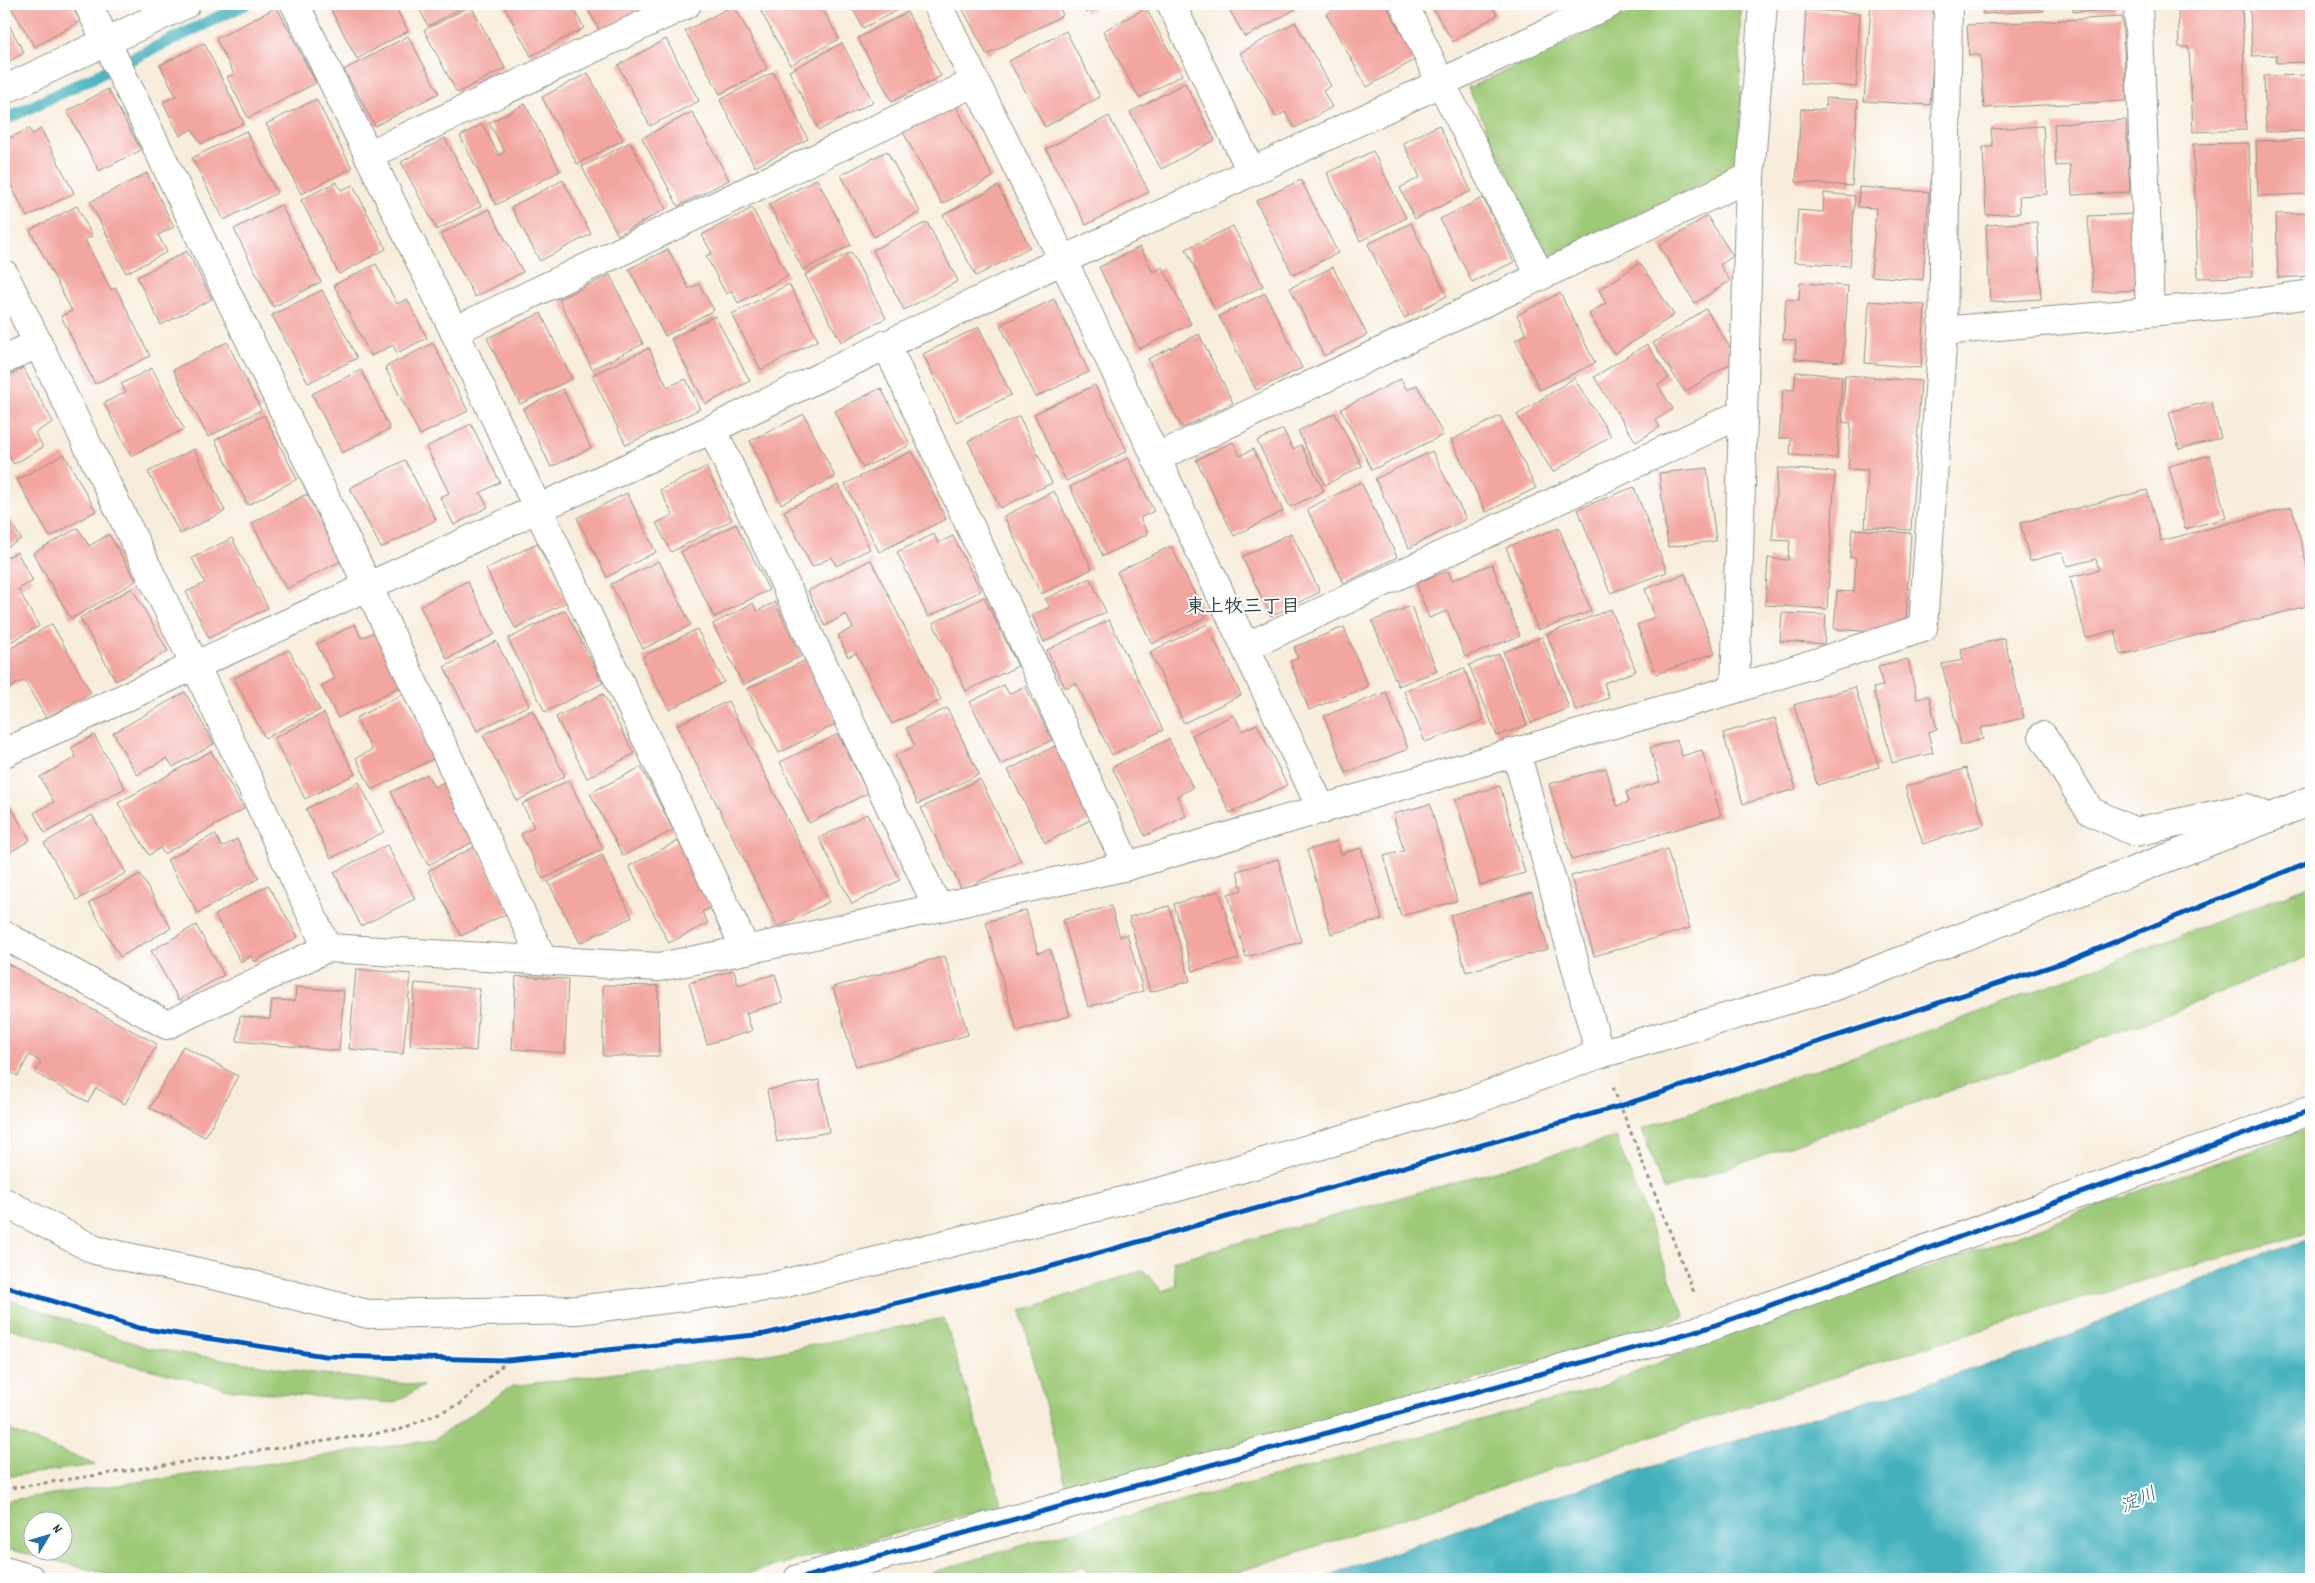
<svg xmlns="http://www.w3.org/2000/svg" width="2315" height="1583" font-family="Dekko,'Klee One',sans-serif">
  <style>
    .green { fill: #9eca78; stroke: #5e8456; fill-rule: evenodd }
    .water { fill: #42b1bd; stroke: #307778 }
    .lines { fill: none; stroke-linecap: round; stroke-linejoin: round }
    .stream { stroke: #42b1bd; stroke-width: 12 }
    .building { fill: #f3a6a0 }
    .minor-casing { stroke: #8c9588; stroke-width: 30 }
    .path { stroke: #8c9588; stroke-width: 3; stroke-dasharray: 4 4; stroke-linecap: butt }
    .minor { stroke: #fff; stroke-width: 28 }
    .cycleway-casing { stroke: #fff; stroke-width: 8 }
    .cycleway { stroke: #0057b8; stroke-width: 5 }
    .labels { text-anchor: middle; dominant-baseline: central; stroke-width: 4; stroke-linejoin: round; paint-order: stroke }
    .neighbourhood-label { font-size: 19px; font-weight: bold; fill: #1f3d34; stroke: #fff }
    .water-label { font-size: 19px; font-style: italic; fill: #2b6664; stroke: #fff }
  </style>
  <rect width="100%" height="100%" fill="#fff"/>
  <filter id="ink" filterUnits="userSpaceOnUse"><feTurbulence type="fractalNoise" baseFrequency=".02" numOctaves="2"/><feDisplacementMap in="SourceGraphic" scale="10" xChannelSelector="R" yChannelSelector="G"/><feConvolveMatrix kernelMatrix="1 2 1 2 8 2 1 2 1" color-interpolation-filters="sRGB"/></filter>
  <filter id="wash" filterUnits="userSpaceOnUse"><feTurbulence type="fractalNoise" baseFrequency=".0096" numOctaves="4" result="noise"/><feDisplacementMap in="SourceGraphic" scale="20" xChannelSelector="R" yChannelSelector="G"/><feGaussianBlur stdDeviation="1.12" result="paint"/><feColorMatrix in="noise" values="0 0 0 0 0 0 0 0 0 0 0 0 0 0 0 0 0 1.4 0 .05"/><feComposite in="paint" operator="in"/></filter>
  <g filter="url(#wash)">
    <rect width="100%" height="100%" fill="#f8eddc"/>
    <!-- green -->
    <g class="green">
      <polygon points="1650,4 1740,4 1741,159 1726,172 1547,258 1468,88"/>
      <polygon points="2311,885 2311,955 2148,1022 1663,1190 1642,1129 1956,1021"/>
      <polygon points="2311,1128 2311,1232 2027,1314 1216,1579 1089,1579 1084,1567 1053,1575 1049,1579 911,1579 1040,1540 1594,1389 1730,1334 1937,1265"/>
      <polygon points="1616,1137 1685,1317 1415,1398 1068,1493 1021,1311 1143,1270 1162,1291 1176,1286 1173,1261"/>
      <polygon points="4,1298 148,1348 314,1373 423,1386 394,1403 233,1390 104,1358 4,1326"/>
      <path d="M944,1318L1002,1505L726,1579H128L4,1548V1501L434,1440L512,1386L769,1354ZM62,1520V1550H32V1520Z"/>
      <polygon points="4,1428 96,1465 4,1477"/>
    </g>
    <!-- water -->
    <polygon class="water" points="2311,1240 2311,1579 1319,1579 1548,1498 2029,1352 2256,1256"/>
    <g class="lines">
      <!-- stream -->
      <polyline class="stream" points="4,120 246,4"/>
    </g>
    <g id="blocks">
      <!-- building -->
      <g class="building">
        <polygon points="9,4 71,4 80,21 35,47"/>
        <polygon points="328,4 394,4 408,31 357,59"/>
        <polygon points="417,4 469,4 428,26"/>
        <polygon points="503,4 571,4 584,28 531,56"/>
        <polygon points="585,4 645,4 646,7 600,31"/>
        <polygon points="757,4 820,4 839,39 790,65"/>
        <polygon points="850,4 910,4 863,28"/>
        <polygon points="960,4 1057,4 1063,15 987,55"/>
        <polygon points="1081,4 1103,4 1086,13"/>
        <polygon points="1226,4 1293,4 1296,9 1245,37"/>
        <polygon points="1344,4 1385,4 1416,59 1367,87 1326,14"/>
        <polygon points="1430,4 1491,4 1497,15 1453,42"/>
        <polygon points="1871,4 1937,4 1930,105 1864,101"/>
        <polygon points="1983,4 2044,4 2044,11 1983,14"/>
        <polygon points="2073,4 2116,4 2116,10 2073,12"/>
        <polygon points="2178,4 2242,4 2246,130 2193,132 2189,47 2179,47"/>
        <polygon points="2274,4 2311,4 2311,62 2276,63 2276,55 2252,56 2250,5"/>
        <polygon points="734,5 767,69 720,94 685,31"/>
        <polygon points="471,6 505,68 457,93 424,30"/>
        <polygon points="277,7 316,83 248,118 227,77 234,74 216,39"/>
        <polygon points="1146,8 1182,75 1139,98 1103,31"/>
        <polygon points="1806,10 1860,13 1856,87 1801,83"/>
        <polygon points="907,12 941,76 892,102 858,38"/>
        <polygon points="2122,17 2127,101 1984,108 1980,55 1969,55 1967,25"/>
        <polygon points="7,21 24,53 4,64 4,23"/>
        <polygon points="1295,22 1331,86 1323,91 1332,107 1295,128 1285,112 1276,117 1240,53"/>
        <polygon points="1066,31 1100,97 1045,127 1009,61"/>
        <polygon points="408,36 439,93 375,126 344,70"/>
        <polygon points="666,39 699,101 650,126 618,65"/>
        <polygon points="204,43 244,123 201,144 192,129 180,136 163,102 176,96 160,65"/>
        <polygon points="842,43 873,102 819,130 789,71"/>
        <polygon points="773,72 808,139 755,167 720,100"/>
        <polygon points="588,73 623,140 577,164 542,97"/>
        <polygon points="2311,75 2311,131 2266,132 2264,76"/>
        <polygon points="1185,83 1215,140 1161,169 1130,112"/>
        <polygon points="108,89 141,150 99,171 67,111"/>
        <polygon points="1826,98 1858,100 1852,186 1796,182 1801,109 1825,110"/>
        <polygon points="316,99 352,168 301,194 266,124"/>
        <polygon points="525,104 560,171 496,205 460,136 482,124 499,155 505,152 489,123"/>
        <polygon points="955,104 993,177 942,204 903,132"/>
        <polygon points="692,112 729,180 678,206 642,138"/>
        <polygon points="1109,116 1149,192 1086,225 1046,149"/>
        <polygon points="2126,120 2130,192 2072,195 2070,165 2056,166 2054,124"/>
        <polygon points="1439,125 1471,191 1415,219 1400,188 1420,177 1403,143"/>
        <polygon points="2043,126 2047,194 2019,196 2020,213 1986,215 1983,147 1993,147 1991,129"/>
        <polygon points="29,128 32,134 41,129 74,193 27,217 4,171 4,141"/>
        <polygon points="246,131 277,193 224,220 192,158"/>
        <polygon points="445,138 481,206 437,230 401,162"/>
        <polygon points="2311,139 2311,194 2258,196 2256,141"/>
        <polygon points="630,142 666,209 618,235 582,167"/>
        <polygon points="2249,143 2253,277 2198,278 2193,144"/>
        <polygon points="887,151 920,212 874,237 841,175"/>
        <polygon points="1373,151 1406,218 1360,241 1327,173"/>
        <polygon points="147,173 174,227 158,235 167,252 126,273 90,202"/>
        <polygon points="817,179 851,245 803,270 769,204"/>
        <polygon points="563,180 591,234 540,261 511,207"/>
        <polygon points="1301,180 1338,253 1293,275 1256,201"/>
        <polygon points="336,182 341,190 353,185 386,249 339,274 301,200"/>
        <polygon points="998,186 1030,247 976,276 943,215"/>
        <polygon points="1859,187 1929,192 1923,280 1871,276 1876,208 1858,207"/>
        <polygon points="1824,193 1855,196 1850,266 1794,262 1798,210 1823,212"/>
        <polygon points="1483,198 1514,262 1472,282 1440,219"/>
        <polygon points="281,205 321,282 273,307 234,229"/>
        <polygon points="77,206 92,236 85,240 111,290 116,288 150,356 95,384 61,316 72,311 30,230"/>
        <polygon points="752,208 788,276 738,303 732,291 726,294 706,256 712,253 702,235"/>
        <polygon points="489,209 523,272 475,297 441,234"/>
        <polygon points="2311,213 2311,276 2278,278 2276,214"/>
        <polygon points="2137,214 2142,290 2093,292 2088,216"/>
        <polygon points="1707,216 1733,256 1720,265 1730,281 1695,303 1659,246"/>
        <polygon points="927,222 958,281 904,310 873,250"/>
        <polygon points="2037,222 2041,299 1990,302 1986,225"/>
        <polygon points="1411,223 1447,296 1404,318 1368,244"/>
        <polygon points="1233,226 1263,286 1215,310 1186,249"/>
        <polygon points="1140,247 1153,272 1163,267 1191,324 1139,349 1099,267"/>
        <polygon points="668,249 689,289 699,284 714,310 665,336 629,269"/>
        <polygon points="187,251 212,299 161,325 137,277"/>
        <polygon points="851,252 886,318 841,342 805,275"/>
        <polygon points="1640,263 1674,315 1614,354 1589,314 1606,303 1599,290"/>
        <polygon points="376,264 397,304 407,299 427,338 397,353 393,345 371,356 334,285"/>
        <polygon points="1333,267 1367,335 1324,356 1290,288"/>
        <polygon points="610,275 643,344 592,369 559,299"/>
        <polygon points="1800,283 1848,286 1843,362 1795,359 1796,341 1783,339 1786,299 1799,300"/>
        <polygon points="789,284 818,340 761,370 732,314"/>
        <polygon points="322,290 357,358 308,383 272,315"/>
        <polygon points="1265,293 1302,368 1256,390 1219,316"/>
        <polygon points="1560,293 1595,363 1540,390 1515,340 1526,334 1517,315"/>
        <polygon points="1054,299 1089,372 1036,397 1000,325"/>
        <polygon points="1869,301 1925,305 1921,368 1865,363"/>
        <polygon points="1706,309 1737,359 1685,392 1653,343"/>
        <polygon points="541,313 572,379 520,404 487,338"/>
        <polygon points="715,316 750,381 706,404 671,339"/>
        <polygon points="979,327 1011,395 956,422 923,354"/>
        <polygon points="1199,334 1233,403 1182,428 1148,359"/>
        <polygon points="227,342 261,410 208,437 173,370"/>
        <polygon points="433,343 468,411 420,435 385,367"/>
        <polygon points="1647,344 1669,378 1658,385 1673,409 1656,420 1660,427 1636,442 1594,377"/>
        <polygon points="649,348 667,387 686,379 700,409 626,445 592,375"/>
        <polygon points="23,368 53,422 35,433 43,447 14,464 4,447 4,379"/>
        <polygon points="152,368 184,429 131,456 104,403 126,392 121,384"/>
        <polygon points="361,370 390,429 342,453 312,394"/>
        <polygon points="1796,372 1842,376 1837,458 1790,455 1791,438 1779,438 1783,389 1794,390"/>
        <polygon points="1845,375 1921,381 1911,530 1865,527 1868,470 1848,469 1851,423 1842,422"/>
        <polygon points="1574,378 1611,436 1553,472 1517,415"/>
        <polygon points="1401,379 1407,390 1417,385 1443,435 1372,470 1341,409"/>
        <polygon points="1095,385 1127,451 1066,481 1034,414"/>
        <polygon points="881,388 910,445 863,468 835,411"/>
        <polygon points="563,389 591,448 551,467 523,409"/>
        <polygon points="2211,401 2221,438 2179,449 2169,412"/>
        <polygon points="1335,413 1362,466 1325,485 1298,431"/>
        <polygon points="804,414 835,477 781,504 750,441"/>
        <polygon points="264,415 297,479 248,505 215,440"/>
        <polygon points="1019,416 1052,483 1000,508 968,441"/>
        <polygon points="1500,416 1536,488 1486,512 1451,440"/>
        <polygon points="471,424 500,482 480,493 488,507 454,525 440,497 449,493 426,447"/>
        <polygon points="1283,429 1293,449 1301,445 1324,491 1290,507 1257,441"/>
        <polygon points="1233,442 1240,456 1253,449 1283,511 1234,536 1196,460"/>
        <polygon points="194,449 225,511 180,534 148,472"/>
        <polygon points="912,451 946,519 879,552 845,484"/>
        <polygon points="1432,451 1466,519 1409,548 1375,479"/>
        <polygon points="64,454 96,511 50,537 17,480"/>
        <polygon points="2210,455 2226,518 2185,529 2169,466"/>
        <polygon points="1128,458 1154,511 1140,518 1148,534 1103,556 1070,487"/>
        <polygon points="405,460 436,520 381,548 350,488"/>
        <polygon points="706,467 732,520 671,552 656,523 673,515 660,490"/>
        <polygon points="1707,468 1716,541 1668,547 1659,473"/>
        <polygon points="1778,468 1835,472 1827,609 1765,605 1768,558 1788,560 1790,541 1772,540"/>
        <polygon points="1361,482 1397,557 1344,583 1307,509"/>
        <polygon points="838,485 870,549 836,566 832,557 812,567 784,511"/>
        <polygon points="1634,487 1667,572 1610,593 1578,509"/>
        <polygon points="2147,490 2161,541 2292,507 2311,582 2311,605 2121,655 2115,630 2086,638 2070,577 2099,570 2096,559 2067,566 2063,552 2030,561 2020,523"/>
        <polygon points="1054,491 1092,569 1041,594 1004,516"/>
        <polygon points="627,493 656,552 607,577 577,518"/>
        <polygon points="307,494 341,561 286,589 252,523"/>
        <polygon points="4,510 21,539 4,549"/>
        <polygon points="736,524 769,590 714,617 681,552"/>
        <polygon points="78,528 89,546 109,534 136,581 71,619 33,553"/>
        <polygon points="1559,528 1591,611 1538,630 1506,547"/>
        <polygon points="1852,529 1911,533 1905,634 1834,629 1837,591 1854,592 1856,558 1850,558"/>
        <polygon points="1291,533 1320,592 1271,616 1242,557"/>
        <polygon points="934,534 938,543 953,536 981,591 928,617 897,552"/>
        <polygon points="232,538 268,608 209,638 186,592 205,583 192,558"/>
        <polygon points="537,543 567,602 515,628 486,569"/>
        <polygon points="1171,546 1206,617 1152,644 1117,572"/>
        <polygon points="17,552 33,581 18,589 39,626 4,646 4,559"/>
        <polygon points="871,560 941,700 892,724 856,653 848,657 838,635 853,628 846,614 825,626 808,591"/>
        <polygon points="659,561 691,625 643,649 611,584"/>
        <polygon points="1492,564 1520,636 1465,657 1447,611 1429,618 1416,583 1448,571 1452,580"/>
        <polygon points="1685,574 1715,653 1656,674 1637,625 1655,617 1645,589"/>
        <polygon points="1090,578 1106,612 1044,642 1032,615 1050,607 1045,599"/>
        <polygon points="467,581 495,634 447,659 420,606"/>
        <polygon points="132,588 168,651 116,681 80,618"/>
        <polygon points="984,597 1018,666 966,691 933,623"/>
        <polygon points="775,602 801,656 743,685 713,624 753,603 757,611"/>
        <polygon points="1411,606 1437,671 1398,686 1372,621"/>
        <polygon points="1611,609 1636,671 1604,683 1609,698 1576,711 1547,634"/>
        <polygon points="565,610 603,683 545,712 508,639"/>
        <polygon points="1782,613 1826,615 1824,644 1780,641"/>
        <polygon points="1109,620 1163,730 1112,755 1076,683 1065,688 1047,650"/>
        <polygon points="52,624 91,693 46,718 24,680 4,691 4,652"/>
        <polygon points="355,624 361,638 375,632 403,685 338,718 321,686 335,679 317,644"/>
        <polygon points="1207,624 1241,695 1184,723 1150,652"/>
        <polygon points="1344,627 1368,687 1309,710 1290,661 1298,658 1294,647"/>
        <polygon points="697,629 724,682 669,710 642,657"/>
        <polygon points="1542,637 1569,708 1531,723 1503,652"/>
        <polygon points="2004,638 2024,718 1980,728 1983,739 1961,745 1942,664 1963,660 1961,649"/>
        <polygon points="496,641 529,705 477,731 444,667"/>
        <polygon points="289,650 320,710 265,738 234,678"/>
        <polygon points="1499,654 1527,725 1497,736 1469,665"/>
        <polygon points="1908,659 1917,699 1929,696 1937,730 1928,732 1933,753 1892,763 1873,688 1883,686 1878,666"/>
        <polygon points="806,660 838,723 779,753 747,689"/>
        <polygon points="1464,668 1484,720 1425,742 1404,691"/>
        <polygon points="1004,685 1009,694 1025,686 1052,740 1001,765 970,702"/>
        <polygon points="1855,687 1879,767 1817,785 1794,705"/>
        <polygon points="185,692 214,744 173,767 167,758 137,775 113,733"/>
        <polygon points="1386,692 1408,749 1346,773 1324,716"/>
        <polygon points="403,694 435,758 372,790 356,758 372,750 356,718"/>
        <polygon points="603,694 634,754 587,778 556,717"/>
        <polygon points="728,701 829,902 778,927 677,725"/>
        <polygon points="947,708 979,774 918,804 895,756 915,746 906,728"/>
        <polygon points="532,710 565,776 517,801 483,735"/>
        <polygon points="324,713 355,774 305,799 274,738"/>
        <polygon points="1234,715 1242,731 1257,724 1287,785 1230,813 1192,735"/>
        <polygon points="1775,718 1796,789 1743,804 1723,733"/>
        <polygon points="838,734 868,793 809,823 780,762"/>
        <polygon points="94,735 125,788 45,833 34,813 54,802 40,777 76,757 71,748"/>
        <polygon points="1169,739 1193,788 1177,796 1186,816 1145,836 1112,767"/>
        <polygon points="1677,740 1682,756 1702,750 1721,816 1572,860 1549,784 1606,768 1617,806 1629,802 1626,792 1660,782 1650,748"/>
        <polygon points="1055,746 1092,819 1045,843 1008,770"/>
        <polygon points="211,751 244,809 164,854 160,848 149,855 118,803"/>
        <polygon points="641,767 673,830 623,856 590,793"/>
        <polygon points="1966,768 1984,825 1923,844 1905,787"/>
        <polygon points="427,774 434,787 444,782 475,841 428,865 391,792"/>
        <polygon points="980,779 1021,861 962,890 921,808"/>
        <polygon points="569,780 603,849 543,879 521,834 534,827 522,804"/>
        <polygon points="359,782 384,832 331,858 306,809"/>
        <polygon points="1500,786 1525,873 1480,885 1456,799"/>
        <polygon points="9,804 30,840 4,856 4,807"/>
        <polygon points="1430,804 1457,901 1401,916 1384,856 1404,851 1393,814"/>
        <polygon points="867,814 900,880 852,904 819,838"/>
        <polygon points="92,815 126,873 77,900 44,843"/>
        <polygon points="215,834 222,847 237,839 259,878 198,913 167,860"/>
        <polygon points="678,841 711,907 702,912 708,923 669,943 629,866"/>
        <polygon points="1337,841 1341,854 1361,848 1382,919 1331,934 1307,850"/>
        <polygon points="387,845 415,899 361,926 334,872"/>
        <polygon points="476,846 510,912 461,936 428,871"/>
        <polygon points="1667,849 1690,928 1594,956 1571,876"/>
        <polygon points="602,855 632,917 580,943 548,882"/>
        <polygon points="1278,859 1301,942 1246,957 1228,894 1242,890 1237,871"/>
        <polygon points="140,874 171,928 120,957 89,903"/>
        <polygon points="268,885 298,937 254,962 251,956 241,962 215,915"/>
        <polygon points="1219,891 1239,959 1193,971 1174,904"/>
        <polygon points="1532,892 1548,949 1466,972 1450,915"/>
        <polygon points="1111,906 1120,937 1127,934 1143,991 1088,1007 1063,920"/>
        <polygon points="1169,906 1190,981 1150,992 1129,917"/>
        <polygon points="1026,910 1038,953 1050,949 1070,1016 1017,1031 986,922"/>
        <polygon points="196,925 224,975 179,1000 151,951"/>
        <polygon points="945,956 968,1035 856,1067 833,987"/>
        <polygon points="4,962 157,1044 125,1104 96,1088 88,1102 35,1073 41,1062 29,1055 18,1076 4,1069"/>
        <polygon points="356,969 411,974 403,1054 349,1049"/>
        <polygon points="734,970 738,985 775,974 783,1002 746,1013 752,1031 707,1044 689,983"/>
        <polygon points="516,976 568,979 565,1053 512,1049"/>
        <polygon points="415,983 480,989 476,1051 410,1045"/>
        <polygon points="603,985 658,986 659,1056 603,1056"/>
        <polygon points="296,987 344,991 339,1051 237,1041 240,1016 270,1019 272,1000 295,1001"/>
        <polygon points="183,1046 238,1076 205,1137 150,1108"/>
        <polygon points="819,1080 829,1132 777,1142 767,1090"/>
      </g>
    </g>
  </g>
  <g filter="url(#ink)">
    <use href="#blocks" fill-opacity="0" stroke="#8c9588" stroke-width="1"/>
    <g class="lines">
      <defs>
        <g id="minor">
          <polyline points="88,4 368,586 543,960"/>
          <polyline points="295,4 454,331 746,950"/>
          <polyline points="937,4 1063,260 1322,810"/>
          <polyline points="1171,4 1251,171"/>
          <polyline points="1404,4 1441,83 1540,275"/>
          <polyline points="2138,4 2150,311"/>
          <polyline points="4,90 186,4"/>
          <polyline points="368,155 687,4"/>
          <polyline points="4,274 195,665 327,948 167,1025 4,935"/>
          <polyline points="454,331 975,82"/>
          <polyline points="1943,331 1948,4"/>
          <polyline points="886,344 1127,866"/>
          <polyline points="4,360 38,343"/>
          <polyline points="712,429 937,906"/>
          <polyline points="1156,458 1750,177"/>
          <polyline points="1246,647 1743,413"/>
          <polyline points="1735,689 1750,177 1763,4"/>
          <polyline points="2043,736 2090,811 2135,832 2247,808 2270,818"/>
          <polyline points="1516,752 1735,689 1923,628 1943,331 2247,303 2311,294"/>
          <polyline points="4,753 712,429 1063,260 1609,4"/>
          <polyline points="327,948 659,967 746,950 1127,866 1516,752 1600,1054"/>
          <polyline points="4,1202 95,1250 221,1277 368,1314 577,1310 774,1286 1171,1189 1466,1103 1600,1054 1836,986 2270,818 2311,800"/>
          <polyline points="4,1571 31,1579"/>
          <polyline points="798,1579 1707,1328 2311,1110"/>
        </g>
      </defs>
      <!-- minor casing -->
      <use href="#minor" class="minor-casing"/>
      <!-- path -->
      <g class="path">
        <polyline points="1613,1087 1695,1295"/>
        <polyline points="4,1489 399,1430 460,1404 508,1360"/>
      </g>
      <!-- minor -->
      <use href="#minor" class="minor"/>
      <defs>
        <g id="cycleway">
          <polyline points="4,1286 139,1328 325,1356 508,1360 765,1334 1042,1269 1620,1106 2068,961 2311,861"/>
          <polyline points="798,1579 1707,1328 2311,1110"/>
        </g>
      </defs>
      <!-- cycleway casing -->
      <use href="#cycleway" class="cycleway-casing"/>
      <!-- cycleway -->
      <use href="#cycleway" class="cycleway"/>
    </g>
  </g>
  <g class="labels">
    <!-- neighbourhood labels -->
    <g class="neighbourhood-label">
      <text x="1243" y="608">東上牧三丁目</text>
    </g>
    <!-- water labels -->
    <g class="water-label">
      <text transform="translate(2139 1502) rotate(-24)">淀川</text>
    </g>
  </g>
  <!-- margin -->
  <rect width="2315" height="1583" fill="none" stroke="#fff" stroke-width="20"/>
  <!-- north arrow -->
  <g transform="translate(48 1536) rotate(52)"><circle r="24" fill="#ffffff" stroke="#a5b1ae"/>
  <path d="M0-4L9 19L0 12L-9 19Z" fill="#1f6fb2"/>
  <text y="-8" font-size="14" font-weight="bold" text-anchor="middle" fill="#1f3d34">N</text>
  </g>
</svg>
